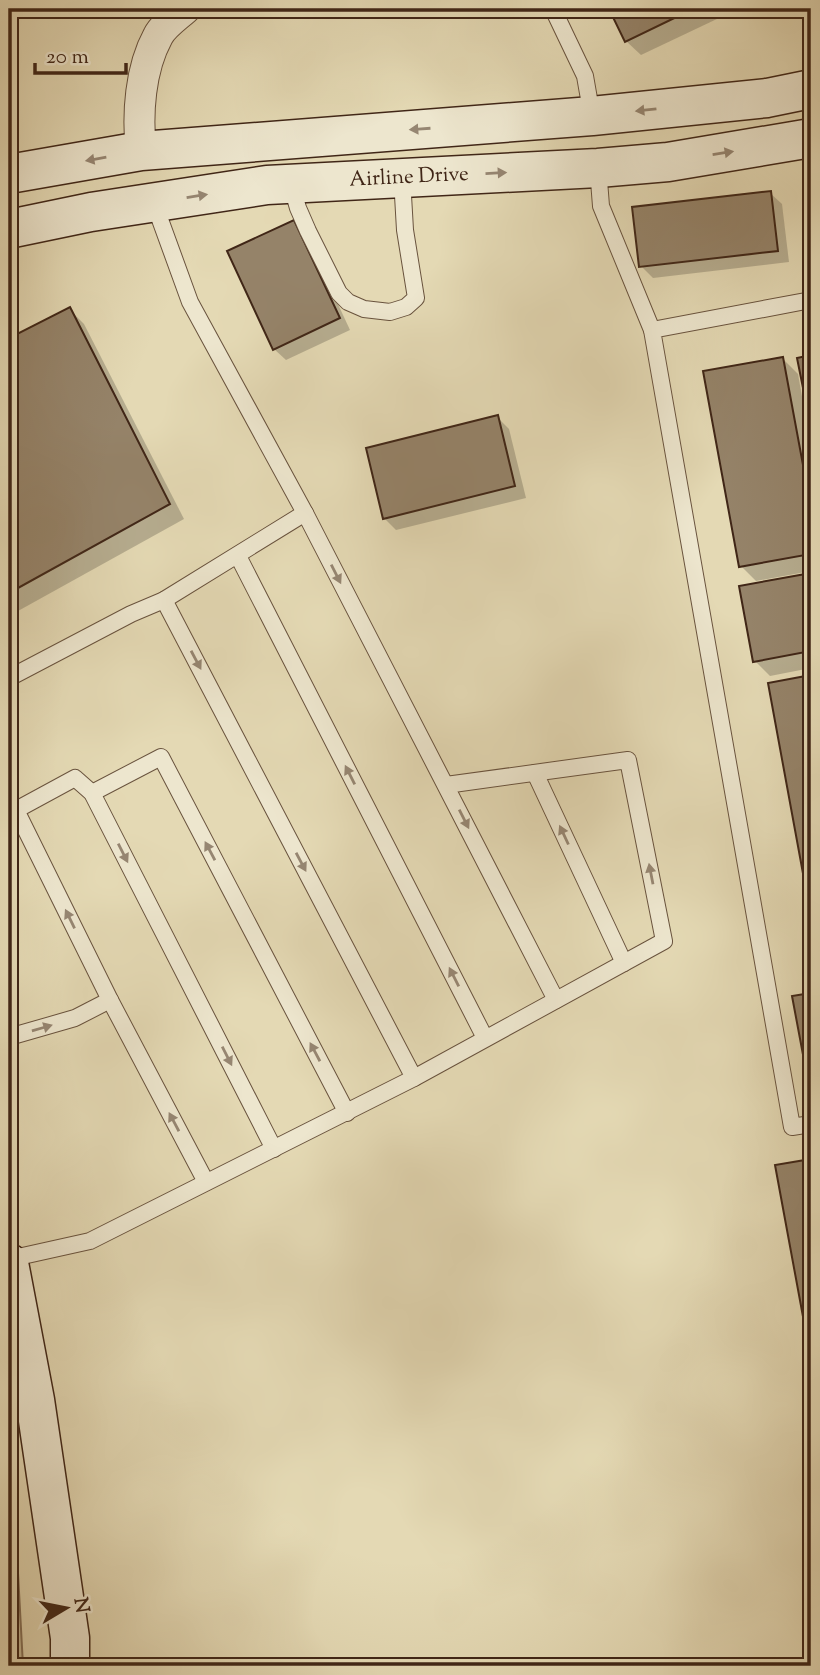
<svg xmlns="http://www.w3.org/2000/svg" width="820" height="1675" font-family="'Sorts Mill Goudy',serif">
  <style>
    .green { fill: #c8bb99; stroke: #847058; stroke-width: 2 }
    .shadow { fill: #0003 }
    .building { fill: #958369; stroke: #402617; stroke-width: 2 }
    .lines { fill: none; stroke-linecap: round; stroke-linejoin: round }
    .lane-casing { stroke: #69533e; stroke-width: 18 }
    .street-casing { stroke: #69533e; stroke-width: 32 }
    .secondary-casing { stroke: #402617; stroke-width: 41 }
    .lane { stroke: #ede6ce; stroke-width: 16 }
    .street { stroke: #ede6ce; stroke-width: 30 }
    .secondary { stroke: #ede6ce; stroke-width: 38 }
    .oneway { fill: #968672 }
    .labels { text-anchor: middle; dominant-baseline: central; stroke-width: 6; stroke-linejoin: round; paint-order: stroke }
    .street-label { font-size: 21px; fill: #402617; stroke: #ede6ce }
  </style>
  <rect width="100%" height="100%" fill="#e4d9b4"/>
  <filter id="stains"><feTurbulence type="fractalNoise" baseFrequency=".00286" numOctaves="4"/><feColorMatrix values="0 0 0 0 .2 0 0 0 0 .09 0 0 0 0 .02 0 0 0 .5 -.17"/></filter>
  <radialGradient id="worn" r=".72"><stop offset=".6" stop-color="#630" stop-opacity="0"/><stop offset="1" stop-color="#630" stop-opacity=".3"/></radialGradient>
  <!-- green -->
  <polygon class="green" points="9,1476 14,1499 23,1666 9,1666"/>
  <!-- shadow -->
  <g class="shadow">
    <polygon points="9,9 31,9 9,21"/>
    <polygon points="611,9 738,9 641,55 626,41"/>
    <polygon points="770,193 782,204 789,262 653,278 641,266"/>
    <polygon points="294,222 305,233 350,330 286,360 274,349"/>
    <polygon points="70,310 84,324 184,519 9,616 9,340"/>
    <polygon points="811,357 811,398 805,392 800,359"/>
    <polygon points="783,359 798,374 811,447 811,571 756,581 741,566"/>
    <polygon points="497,417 509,429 526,498 396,530 384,518"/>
    <polygon points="811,575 811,668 770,676 755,661 741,587"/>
    <polygon points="811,677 811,908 770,684"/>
    <polygon points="811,1160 811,1351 777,1166"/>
  </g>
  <!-- building -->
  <g class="building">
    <polygon points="609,9 693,9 625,42"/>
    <polygon points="771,191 778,251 639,267 632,207"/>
    <polygon points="294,220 340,318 273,350 227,251"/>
    <polygon points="70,307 170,504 9,593 9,338"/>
    <polygon points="811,355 811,392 804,393 797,358"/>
    <polygon points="783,357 811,508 811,554 739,567 703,371"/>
    <polygon points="498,415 515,486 383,519 366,448"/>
    <polygon points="811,573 811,651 753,662 739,586"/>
    <polygon points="811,675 811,917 768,683"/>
    <polygon points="811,993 811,1075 807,1076 792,996"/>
    <polygon points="811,1159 811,1360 775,1165"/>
  </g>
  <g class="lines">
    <defs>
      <g id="lane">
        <polyline points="553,9 585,76 592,116"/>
        <polyline points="598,168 601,206 652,330"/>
        <polyline points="291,184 298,208 308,231 339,293 348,302 364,309 390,312 406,307 416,298 405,230 402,178"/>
        <polyline points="154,203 190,302 305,513 556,1000"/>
        <polyline points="811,300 652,330 792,1127 811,1124"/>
        <polyline points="238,556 485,1038"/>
        <polyline points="164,600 414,1078"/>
        <polyline points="9,678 131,614 164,600 305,513"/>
        <polyline points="535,773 624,963"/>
        <polyline points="92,793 161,757 347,1113"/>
        <polyline points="9,1037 75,1018 110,1000"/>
        <polyline points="206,1182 110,1000 16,810 75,778 92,793 274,1149"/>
        <polyline points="9,1259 90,1241 414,1078 664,941 628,760 446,785"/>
      </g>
      <path id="street" d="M141,151C137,114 140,69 158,36C163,26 176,17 185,9"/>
      <g id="secondary">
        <polyline points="9,174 141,151 592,116 767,98 811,89"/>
        <path id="s1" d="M9,229L91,212L267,185L598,168L668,162L811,138"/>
        <polyline points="9,1263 35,1400 70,1638 70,1666"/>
      </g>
    </defs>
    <!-- lane casing -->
    <use href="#lane" class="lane-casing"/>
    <!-- street casing -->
    <use href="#street" class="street-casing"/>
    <!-- secondary casing -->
    <use href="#secondary" class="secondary-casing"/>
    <!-- lane -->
    <use href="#lane" class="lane"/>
    <!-- street -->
    <use href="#street" class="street"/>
    <!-- secondary -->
    <use href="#secondary" class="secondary"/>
  </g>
  <!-- one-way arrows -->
  <defs><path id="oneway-solid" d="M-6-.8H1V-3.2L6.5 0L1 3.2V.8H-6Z" transform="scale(1.75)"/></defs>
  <g class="oneway">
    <use href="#oneway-solid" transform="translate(646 110) rotate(174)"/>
    <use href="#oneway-solid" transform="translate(420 129) rotate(176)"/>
    <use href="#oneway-solid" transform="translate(723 153) rotate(-9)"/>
    <use href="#oneway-solid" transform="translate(96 159) rotate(170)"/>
    <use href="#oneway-solid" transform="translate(496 173) rotate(-3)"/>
    <use href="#oneway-solid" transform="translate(197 196) rotate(-9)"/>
    <use href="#oneway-solid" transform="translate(336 574) rotate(63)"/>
    <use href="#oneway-solid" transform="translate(196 660) rotate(62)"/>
    <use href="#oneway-solid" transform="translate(350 775) rotate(-117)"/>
    <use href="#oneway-solid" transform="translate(464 819) rotate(63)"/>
    <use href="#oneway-solid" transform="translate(564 835) rotate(-115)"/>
    <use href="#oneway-solid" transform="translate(210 851) rotate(-118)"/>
    <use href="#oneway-solid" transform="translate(123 853) rotate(63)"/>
    <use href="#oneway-solid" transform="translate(301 862) rotate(62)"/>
    <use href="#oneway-solid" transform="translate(651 874) rotate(-101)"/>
    <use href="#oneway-solid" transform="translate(70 919) rotate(-116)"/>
    <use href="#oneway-solid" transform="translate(454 977) rotate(-117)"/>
    <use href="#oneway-solid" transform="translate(42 1028) rotate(-16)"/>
    <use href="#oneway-solid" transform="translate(315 1052) rotate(-118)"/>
    <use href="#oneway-solid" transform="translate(227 1056) rotate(63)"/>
    <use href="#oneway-solid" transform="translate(174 1122) rotate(-118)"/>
  </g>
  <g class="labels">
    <!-- street labels -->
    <g class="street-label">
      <text stroke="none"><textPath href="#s1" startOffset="404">Airline Drive</textPath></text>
    </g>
  </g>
  <!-- margin -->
  <rect width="820" height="1675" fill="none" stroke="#e4d9b4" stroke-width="35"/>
  <rect x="10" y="10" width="799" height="1654" fill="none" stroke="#402617" stroke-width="3.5"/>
  <rect x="18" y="18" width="785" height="1640" fill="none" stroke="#402617" stroke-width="2"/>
  <!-- north arrow -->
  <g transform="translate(66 1608) rotate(80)" stroke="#ede6ce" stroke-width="5" paint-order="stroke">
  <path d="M0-5L12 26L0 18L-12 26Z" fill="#402617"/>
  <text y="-10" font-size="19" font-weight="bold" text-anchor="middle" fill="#402617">N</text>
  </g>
  <!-- scale -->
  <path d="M35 63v10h91v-10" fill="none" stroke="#402617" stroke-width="3.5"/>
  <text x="46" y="63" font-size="21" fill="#402617" stroke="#ede6ce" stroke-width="5" paint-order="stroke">20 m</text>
  <rect width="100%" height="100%" filter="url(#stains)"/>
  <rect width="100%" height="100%" fill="url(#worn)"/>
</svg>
